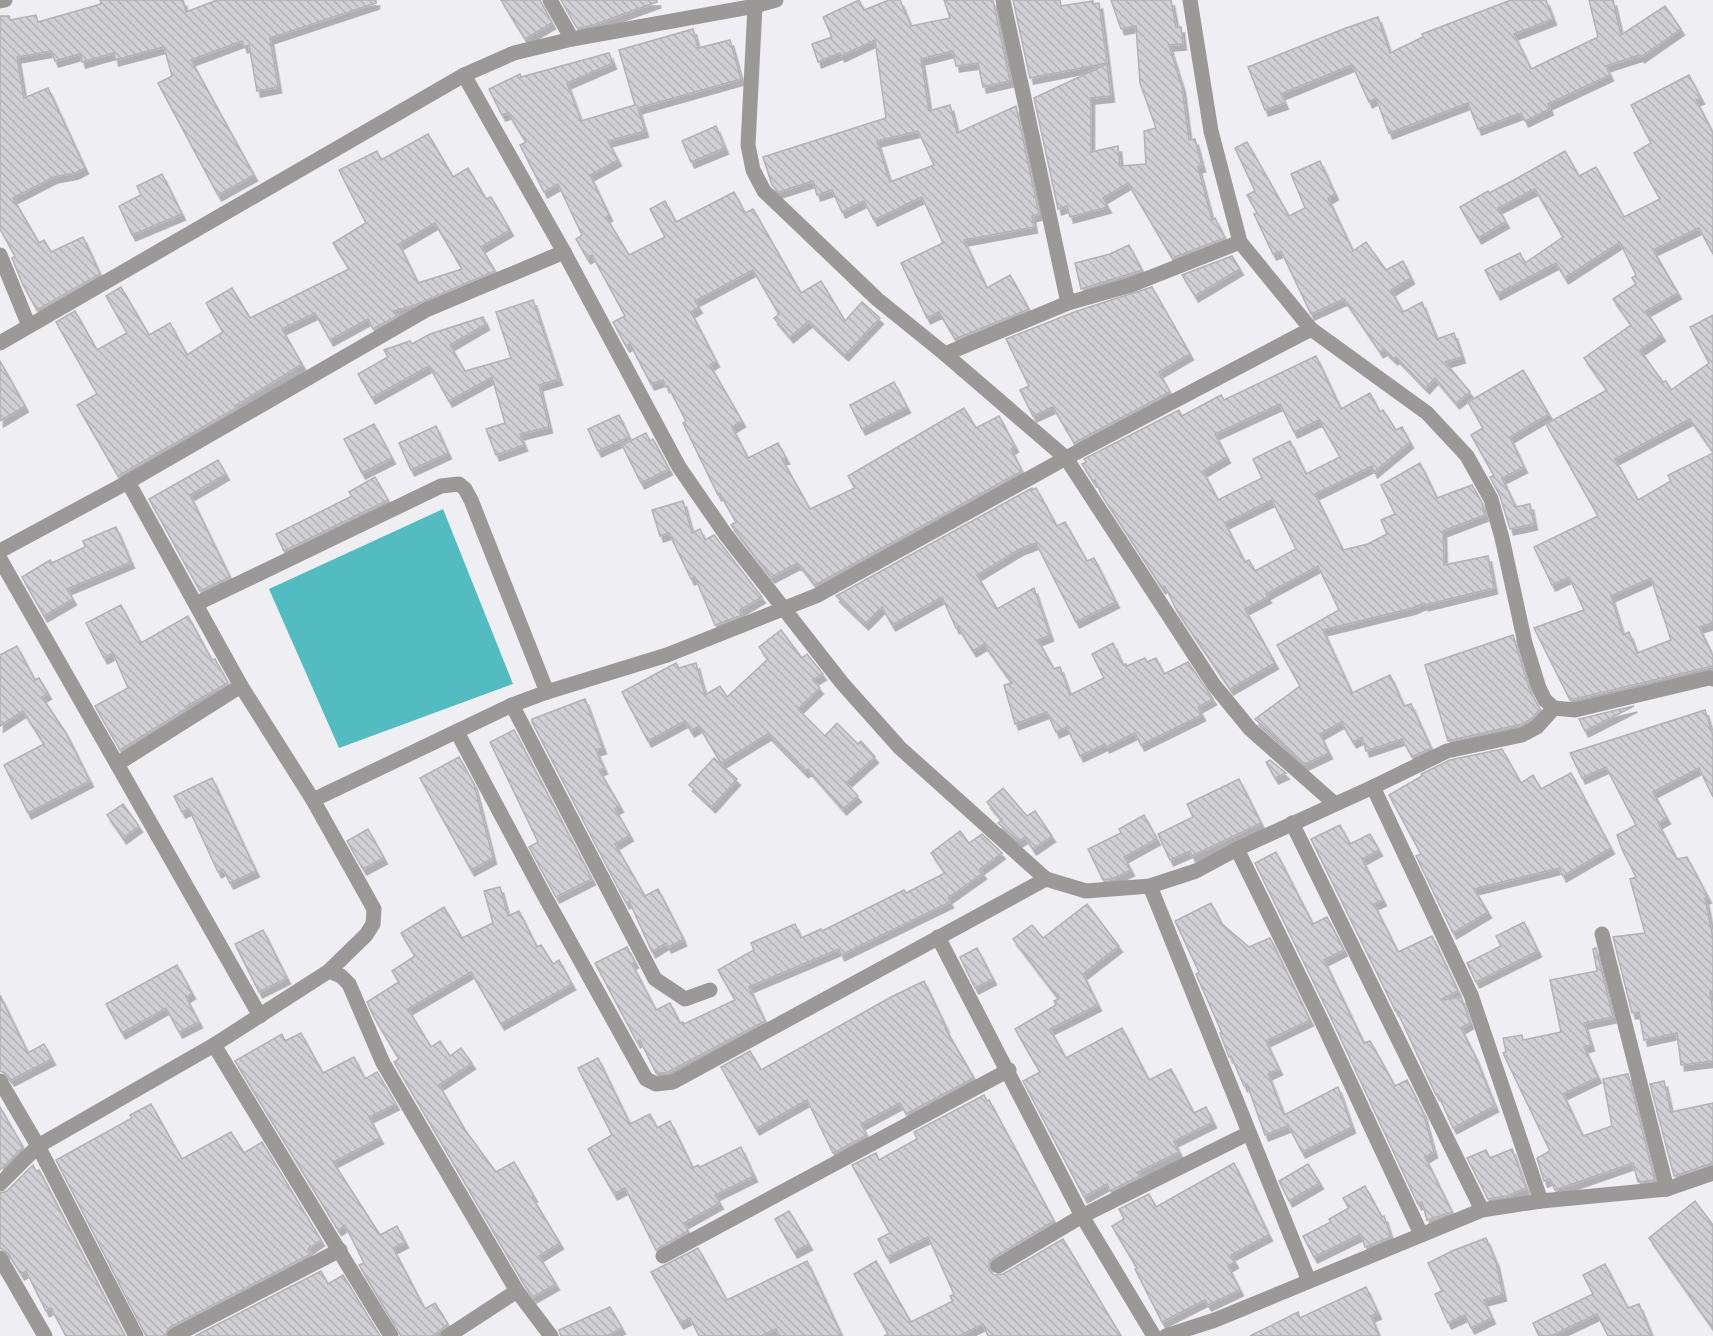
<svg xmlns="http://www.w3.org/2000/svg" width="1713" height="1336" font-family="Rubik,sans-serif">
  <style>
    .water { fill: #52bcc0 }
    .building { fill: url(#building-back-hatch); stroke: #b2b1b4; stroke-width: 1.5; fill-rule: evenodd; filter: url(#shadow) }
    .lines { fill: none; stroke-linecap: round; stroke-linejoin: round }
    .minor { stroke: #9a9998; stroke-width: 15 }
  </style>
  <defs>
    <pattern id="building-back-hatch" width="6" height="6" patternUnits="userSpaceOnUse" patternTransform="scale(1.5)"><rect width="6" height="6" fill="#d1d0d4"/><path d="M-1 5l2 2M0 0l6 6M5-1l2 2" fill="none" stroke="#b4b3b6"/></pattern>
    <filter id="shadow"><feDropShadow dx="3.5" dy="6" stdDeviation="0" flood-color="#0004"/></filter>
  </defs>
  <rect width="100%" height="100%" fill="#efeff3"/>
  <!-- water -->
  <polygon class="water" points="443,509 513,684 339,748 269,589"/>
  <!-- building -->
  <g class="building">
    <polygon points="100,0 183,0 186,12 217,0 376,0 376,3 270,38 278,87 257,91 249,45 244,47 242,41 191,60 254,175 218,195 158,83 172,76 164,47 115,60 114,53 82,62 80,54 55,61 51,51 17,57 24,98 48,88 85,168 75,173 54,177 13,198 39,243 44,240 51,252 83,237 100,274 37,310 23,285 12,258 15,256 0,229 0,16 9,16 10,20 36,15 38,22 101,4"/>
    <polygon points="501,0 540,0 552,23 525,39"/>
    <polygon points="561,0 657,0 657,2 593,25 577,28"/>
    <path d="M859,0L864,10L889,0H900L911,26L950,18L944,0H993L1010,81L983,87L978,63L956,66L953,51L921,59L929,111L950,105L957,133L1016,106L1039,214L1032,216L1034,227L964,240L987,288L1010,275L1029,309L955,339L939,312L927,318L901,263L943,243L922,197L874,220L864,201L842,212L832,190L817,195L813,181L779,192L772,185L763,157L886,118L875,40L841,56L840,53L818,62L812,44L832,37L823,17ZM918,131L934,165L890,182L877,141Z"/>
    <polygon points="1013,0 1060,0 1061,6 1093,1 1093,4 1099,3 1107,63 1030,78"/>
    <polygon points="1111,0 1171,0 1176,27 1181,27 1183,44 1169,45 1182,87 1189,140 1195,139 1202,166 1198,167 1212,220 1215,218 1225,238 1172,258 1128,183 1103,198 1108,207 1070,217 1067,206 1058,209 1034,98 1107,64 1111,96 1091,98 1091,152 1118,146 1120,166 1146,164 1144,131 1156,128 1140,83 1136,26 1121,29"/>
    <polygon points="1511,0 1546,0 1553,19 1514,34 1531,69 1598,37 1589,0 1613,0 1621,35 1665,6 1681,29 1641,57 1640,55 1606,66 1610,75 1548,104 1550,109 1525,121 1521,113 1478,129 1468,103 1389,133 1376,98 1369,102 1352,65 1281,94 1285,103 1265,110 1248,67 1346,28 1378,17 1390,53 1423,37 1422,34"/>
    <polygon points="693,29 698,48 730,40 741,79 638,108 645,131 608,141 618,160 590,175 609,215 606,217 629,255 665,237 650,209 665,201 676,222 734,192 745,213 753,209 801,293 821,281 845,321 862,302 880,318 845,355 809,321 790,337 774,318 779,314 753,270 695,301 699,307 691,312 716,361 710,365 742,421 732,427 748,458 778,443 786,458 782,459 810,509 855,488 848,476 964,408 976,428 999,416 1015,446 1011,449 1022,471 815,585 798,563 771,577 731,525 736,522 720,494 718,495 683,423 686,421 668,386 666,387 663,380 651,384 630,344 626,346 613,322 625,316 592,255 587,258 576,239 582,235 558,184 544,192 520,145 526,142 508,113 502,115 489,89 520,74 521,77 609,53 613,63 567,83 581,121 635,105 619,50"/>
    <path d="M1689,75L1701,98L1696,100L1713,133V254L1699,228L1653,250L1678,293L1646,311L1662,335L1640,350L1663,382L1666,381L1671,390L1709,363L1690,327L1713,315V452L1690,419L1615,459L1638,500L1671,481L1668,475L1713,453V623L1699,627L1713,656V666L1570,700L1534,628L1584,610L1569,577L1552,585L1534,547L1598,516L1546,424L1607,390L1584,358L1631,325L1613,299L1636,284L1632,278L1636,275L1620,242L1565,278L1556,263L1497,294L1485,270L1520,253L1525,263L1563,237L1535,189L1498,208L1506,222L1478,238L1460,207L1488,191L1489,193L1512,181L1565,151L1579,176L1596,167L1624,217L1660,199L1634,153L1651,143L1631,105ZM1651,578L1671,640L1637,653L1629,632L1623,635L1611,596Z"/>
    <polygon points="716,126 725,148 691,162 682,141"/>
    <path d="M428,134L453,177L468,168L486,199L491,197L510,230L481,247L495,271L415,305L394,311L397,316L373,329L368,319L330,340L315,313L282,329L302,364L235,406L236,408L118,476L77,405L97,394L56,322L75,311L97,350L127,333L106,296L121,287L149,335L170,323L187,355L223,332L206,303L232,288L250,318L349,269L333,243L366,223L339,170L377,151L381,160ZM435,223L462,269L418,283L399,244Z"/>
    <polygon points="1247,142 1289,216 1305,208 1291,174 1320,161 1335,194 1328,198 1353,251 1366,242 1386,270 1403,261 1411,278 1391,290 1403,312 1422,302 1437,339 1454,333 1462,357 1445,362 1470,392 1456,403 1435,378 1426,388 1396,357 1394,359 1384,349 1380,352 1344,299 1311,314 1281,251 1273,254 1254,214 1257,213 1247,195 1255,191 1235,148"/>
    <polygon points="162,174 182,214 132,235 119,206 141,195 137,186"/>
    <polygon points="1129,245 1142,270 1081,289 1075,263 1110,254"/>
    <polygon points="1232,256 1240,269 1195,296 1182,275"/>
    <polygon points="1152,287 1190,354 1159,372 1170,392 1074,443 1053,407 1033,416 1020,390 1029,386 1006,339 1077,311"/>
    <polygon points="533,300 559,379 539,385 549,427 520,434 524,445 496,455 486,429 505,423 492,377 449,401 429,366 372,398 358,374 388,357 384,350 410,341 412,344 430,334 483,317 486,324 450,345 465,371 511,358 496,312"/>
    <path d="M1316,356L1341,409L1370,393L1380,412L1383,410L1396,430L1402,427L1410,442L1374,472L1372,466L1315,494L1343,550L1368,544L1387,534L1381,520L1395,514L1381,485L1420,463L1437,498L1472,485L1482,503L1485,515L1443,531L1444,565L1488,556L1494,588L1425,605L1424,603L1413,608L1323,630L1352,693L1390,675L1404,706L1411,704L1431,748L1412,757L1402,739L1366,751L1362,737L1353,742L1341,722L1320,734L1329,753L1305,764L1255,719L1300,686L1277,645L1339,610L1318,566L1266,594L1268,597L1245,609L1275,663L1230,689L1177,611L1165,586L1162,588L1101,494L1095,480L1093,481L1082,464L1086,462L1084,459L1179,410L1182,416L1221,395L1224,400ZM1280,404L1294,432L1319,420L1340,457L1306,474L1290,441L1253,459L1262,478L1218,500L1203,471L1227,457L1215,434ZM1272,500L1296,549L1255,571L1249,560L1245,562L1225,523Z"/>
    <polygon points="0,361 25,406 0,421"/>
    <polygon points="1523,370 1549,414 1510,437 1524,467 1502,478 1516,507 1530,504 1534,524 1510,529 1500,496 1490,477 1494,476 1493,474 1471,435 1483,428 1468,402"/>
    <polygon points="894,382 907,407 862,429 850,405"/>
    <polygon points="619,415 629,437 598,451 588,429"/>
    <polygon points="374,424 392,458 362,473 344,439"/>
    <polygon points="436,426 448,453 411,470 399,443"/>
    <polygon points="646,433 650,441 653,439 669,469 641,483 622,445"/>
    <polygon points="218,460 226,474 190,495 230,577 200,591 149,499"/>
    <polygon points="375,477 388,500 284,551 276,534 352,496 349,492"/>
    <polygon points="1032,488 1032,490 1036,488 1057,526 1065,522 1087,561 1094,558 1116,602 1076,622 1036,543 1020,549 977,575 997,609 1034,588 1050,635 1038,640 1054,669 1060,667 1070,695 1104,678 1092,654 1113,643 1123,665 1126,664 1127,666 1145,658 1147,662 1156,658 1164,674 1188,662 1213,699 1198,707 1202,715 1141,745 1135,733 1106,747 1105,744 1080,756 1067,727 1056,732 1047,712 1015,724 1004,685 1012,683 984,644 973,651 958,627 956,628 942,597 892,625 882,607 865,624 836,596"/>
    <polygon points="683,501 692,533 700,529 705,540 714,535 762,597 740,610 742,615 715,625 695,577 691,579 669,533 660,536 652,510"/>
    <polygon points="116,527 131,562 67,589 73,599 44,616 22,577 50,560 52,563 85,547 83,541"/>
    <polygon points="121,605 141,643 188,616 212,660 215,659 228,683 185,707 186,709 120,750 95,706 128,688 113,653 104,658 86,623"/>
    <polygon points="781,630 802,658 807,654 823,674 813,680 820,688 798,709 825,736 837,723 858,744 861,741 875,757 846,783 858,796 843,809 808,769 805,772 768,734 721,763 699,726 691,731 685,721 648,741 622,692 676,663 679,668 696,663 705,695 720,686 727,697 768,659 759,647"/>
    <polygon points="1513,635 1530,691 1540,709 1531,719 1522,724 1448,741 1425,665"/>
    <polygon points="17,646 35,680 39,678 48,693 42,697 66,733 90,781 28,813 4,765 44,744 23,711 0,726 0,655"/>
    <polygon points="585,699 603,748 596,750 604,768 599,770 620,806 615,809 630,835 615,844 645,896 658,889 681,934 683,940 668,947 666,943 652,952 629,901 626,903 532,722 532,719"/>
    <polygon points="1634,706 1585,731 1579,719"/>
    <polygon points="1705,710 1713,736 1713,797 1699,768 1653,792 1667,818 1658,823 1677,859 1687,857 1708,897 1705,898 1713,938 1713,992 1710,992 1713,1013 1713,1061 1681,1065 1677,1033 1644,1040 1639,1012 1632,1013 1613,937 1645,933 1630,879 1636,877 1622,849 1617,835 1636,825 1606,767 1582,778 1570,753"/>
    <polygon points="514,730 592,879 556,897 529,847 538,842 490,742"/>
    <polygon points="1502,749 1521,783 1533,775 1541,789 1571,773 1611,848 1563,876 1559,868 1474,889 1488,912 1453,933 1416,856 1421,854 1389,795 1422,776 1421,774 1450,760"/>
    <polygon points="459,757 474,784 493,858 471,870 420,778"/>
    <polygon points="714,758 737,779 712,807 689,785"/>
    <polygon points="1270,760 1286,773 1275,778 1266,762"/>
    <polygon points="212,778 256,871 230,883 223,869 218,872 189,809 182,812 174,796"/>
    <polygon points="1239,779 1261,823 1192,856 1190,851 1170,860 1158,834 1193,817 1187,804"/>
    <polygon points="1003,788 1027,816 1035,811 1052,836 1033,849 1025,837 1019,841 998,823 1002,820 987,802"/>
    <polygon points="123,804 139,826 123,838 107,815"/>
    <polygon points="1144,815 1157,839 1124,857 1131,870 1112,879 1103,880 1088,849 1121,833 1119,829"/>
    <polygon points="1340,825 1350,844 1370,834 1379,850 1362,859 1383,900 1374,904 1398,952 1432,936 1458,991 1442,999 1443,1000 1461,997 1462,999 1470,1023 1461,1028 1475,1056 1495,1106 1453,1128 1438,1094 1436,1095 1396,1009 1395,1010 1311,839"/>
    <polygon points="368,829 384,858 363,869 347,841"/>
    <polygon points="960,831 969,843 982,834 1002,853 980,869 983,873 948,898 950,902 841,955 839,949 749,987 765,1021 666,1073 656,1073 640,1040 637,1042 595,963 627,947 635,962 632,964 656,1010 670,1003 680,1023 683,1022 684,1024 735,1000 718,970 754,950 751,943 795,924 801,938 821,929 822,931 904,890 906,893 945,873 931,853"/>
    <polygon points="1276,852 1313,924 1327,917 1344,950 1324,960 1364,1043 1370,1041 1395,1086 1407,1080 1423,1112 1434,1152 1425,1157 1452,1212 1427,1220 1422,1202 1418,1204 1414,1196 1331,1018 1255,863"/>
    <polygon points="500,887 508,916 519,911 537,947 541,945 553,964 559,960 572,984 501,1024 471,972 408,1009 431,1047 440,1041 450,1056 461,1048 472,1063 439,1085 465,1130 496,1172 514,1162 534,1196 532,1197 560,1243 539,1256 556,1284 533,1297 525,1286 394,1062 399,1059 375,1019 367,1002 399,982 392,971 415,956 401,933 444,907 462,938 493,923 484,891"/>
    <polygon points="1211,903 1222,924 1249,947 1270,938 1310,1020 1266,1041 1279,1069 1268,1074 1284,1115 1338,1087 1352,1127 1302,1152 1287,1123 1288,1126 1265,1135 1247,1084 1244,1086 1231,1056 1229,1057 1220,1033 1222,1033 1196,974 1199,972 1175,921"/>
    <polygon points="1087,904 1119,946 1083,974 1098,1005 1050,1029 1066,1058 1122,1028 1149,1080 1171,1069 1194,1113 1206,1107 1213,1122 1174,1141 1179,1152 1138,1172 1140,1176 1110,1191 1107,1184 1084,1197 1023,1081 1040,1072 1015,1029 1056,1005 1054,1001 1059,999 1013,939 1032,925 1043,938"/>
    <polygon points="1524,922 1538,951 1476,982 1467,963 1501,946 1496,936"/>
    <polygon points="263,930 287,978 259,992 235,944"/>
    <polygon points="977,948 993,979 975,988 960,957"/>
    <polygon points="1596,948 1613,1017 1584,1023 1591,1045 1584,1047 1598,1077 1563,1094 1583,1136 1612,1126 1603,1079 1628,1074 1655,1180 1638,1182 1633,1163 1555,1190 1550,1179 1544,1181 1537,1158 1550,1151 1503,1053 1506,1052 1503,1038 1522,1035 1523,1040 1561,1032 1550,980 1597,971 1593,949"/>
    <polygon points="177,965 192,993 186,997 199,1022 179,1032 166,1008 122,1033 106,1004"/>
    <polygon points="924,981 946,1027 945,1028 974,1078 906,1114 900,1103 861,1124 867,1135 833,1153 807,1100 756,1129 721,1067 750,1051 761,1070 891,997"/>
    <polygon points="0,995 28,1053 44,1044 52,1059 11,1080 5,1073 0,1071"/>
    <polygon points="301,1033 323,1073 354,1057 365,1079 377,1072 396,1104 369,1117 380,1138 333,1162 380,1235 397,1226 405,1242 393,1248 425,1309 435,1303 448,1324 432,1336 401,1336 359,1265 364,1263 345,1225 338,1230 235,1061 282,1034 285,1041"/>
    <polygon points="598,1058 630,1124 650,1114 657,1128 670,1121 693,1168 698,1165 700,1167 741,1147 754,1176 715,1195 720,1203 684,1223 688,1231 656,1250 625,1188 614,1194 588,1149 612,1135 578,1068"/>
    <polygon points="1664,1081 1671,1112 1713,1103 1713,1163 1674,1176 1650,1084"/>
    <polygon points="984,1095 987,1101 989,1100 1054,1221 993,1258 989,1262 989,1270 994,1275 1003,1274 1063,1239 1121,1336 988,1336 983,1324 959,1336 884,1336 888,1334 854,1274 876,1261 911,1322 953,1301 950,1296 954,1294 928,1237 887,1257 878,1239 890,1233 852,1165 876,1153 879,1160 917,1139 914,1132"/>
    <polygon points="151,1104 182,1159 231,1132 244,1153 262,1142 321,1240 308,1249 311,1254 170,1327 164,1336 146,1336 56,1160 132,1118 130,1115"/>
    <polygon points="0,1107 23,1147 0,1170"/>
    <polygon points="1512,1149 1526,1188 1507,1196 1488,1199 1467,1158 1486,1150 1490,1158"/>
    <polygon points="1234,1163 1269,1235 1231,1255 1235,1262 1228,1266 1240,1290 1208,1305 1205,1300 1162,1322 1135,1269 1137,1268 1112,1226 1124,1219 1119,1209 1149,1194 1156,1207"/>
    <polygon points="1308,1164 1320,1183 1289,1201 1279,1181"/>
    <polygon points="33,1165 36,1171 39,1170 125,1336 66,1336 51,1308 46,1311 26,1271 21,1274 8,1253 0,1248 0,1193 7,1191"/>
    <polygon points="1365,1186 1382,1217 1384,1216 1391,1237 1365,1247 1361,1234 1314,1257 1303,1236 1331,1222 1329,1219 1349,1208 1343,1198"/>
    <polygon points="1695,1201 1713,1225 1713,1329 1649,1238"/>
    <polygon points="789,1211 809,1244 794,1252 775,1219"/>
    <polygon points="1486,1238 1496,1262 1503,1295 1484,1300 1492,1318 1471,1328 1465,1315 1448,1323 1435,1294 1442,1291 1428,1263 1452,1251"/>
    <polygon points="698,1248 727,1300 807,1261 842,1336 780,1336 776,1329 761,1336 699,1336 690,1318 680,1323 651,1272"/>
    <polygon points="1605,1264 1628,1308 1639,1304 1652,1336 1608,1336 1597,1314 1551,1336 1539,1336 1533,1323 1593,1294 1583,1275"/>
    <polygon points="321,1271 328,1284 343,1275 380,1336 195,1336"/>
    <polygon points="1366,1287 1378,1313 1371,1316 1379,1336 1250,1336 1298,1312 1300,1318"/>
    <polygon points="610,1307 622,1328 607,1336 561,1336 559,1330"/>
  </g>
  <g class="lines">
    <!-- minor -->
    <g class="minor">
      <polyline points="550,0 572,39"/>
      <polyline points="1003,0 1068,303"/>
      <polyline points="1190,0 1211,131 1240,242 1311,329 1427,413 1467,456 1491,499 1502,538 1525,643 1539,688 1545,700 1554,708 1575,710 1709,678 1713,679"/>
      <polyline points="0,1 5,0"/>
      <polyline points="755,6 748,145 753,170 764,191 877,299 945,354 1066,458 1214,685 1250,729 1335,804"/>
      <polyline points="464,75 564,252 679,467 726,535 842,683 900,748 1046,879"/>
      <polyline points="0,255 29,326"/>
      <polyline points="0,343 464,75 514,53 572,39 755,6 776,0"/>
      <polyline points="945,354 1068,303 1131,285 1240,242"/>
      <polyline points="0,551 128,482 426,310 564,252"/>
      <polyline points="0,559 117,764 241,686"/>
      <polyline points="196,604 441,486 459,484 465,489 471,500 547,692"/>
      <polyline points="512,705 655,979 685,999 710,990"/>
      <polyline points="457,732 544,895 646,1079 656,1084 673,1082 1046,879 1086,891 1150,886 1196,871 1237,849 1373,787 1447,751 1522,735 1537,727 1554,708"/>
      <polyline points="117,764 260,1016"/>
      <polyline points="1373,787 1471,995 1541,1201"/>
      <polyline points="313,800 512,705 547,692 667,655 818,595 1066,458 1311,329"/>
      <polyline points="1292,823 1482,1210"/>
      <polyline points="1237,849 1322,1022 1421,1234"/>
      <polyline points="1150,886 1309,1281"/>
      <polyline points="1602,934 1667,1189"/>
      <polyline points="938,937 1082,1216 1154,1336"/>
      <polyline points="329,971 341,976 349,984 383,1063 517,1291 551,1336"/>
      <polyline points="214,1045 391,1336"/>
      <polyline points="0,1081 38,1146 136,1336"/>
      <polyline points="0,1184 38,1146 214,1045 329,971 366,935 373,924 374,909 313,800 241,686 128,482"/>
      <polyline points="663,1256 1009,1070"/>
      <polyline points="0,1258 45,1336"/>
      <polyline points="998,1266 1082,1216 1249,1133"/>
      <polyline points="174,1336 340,1250"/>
      <polyline points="448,1336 517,1291"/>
      <polyline points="1166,1336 1215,1320 1482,1210 1541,1201 1667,1189 1713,1173"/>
    </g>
  </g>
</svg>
